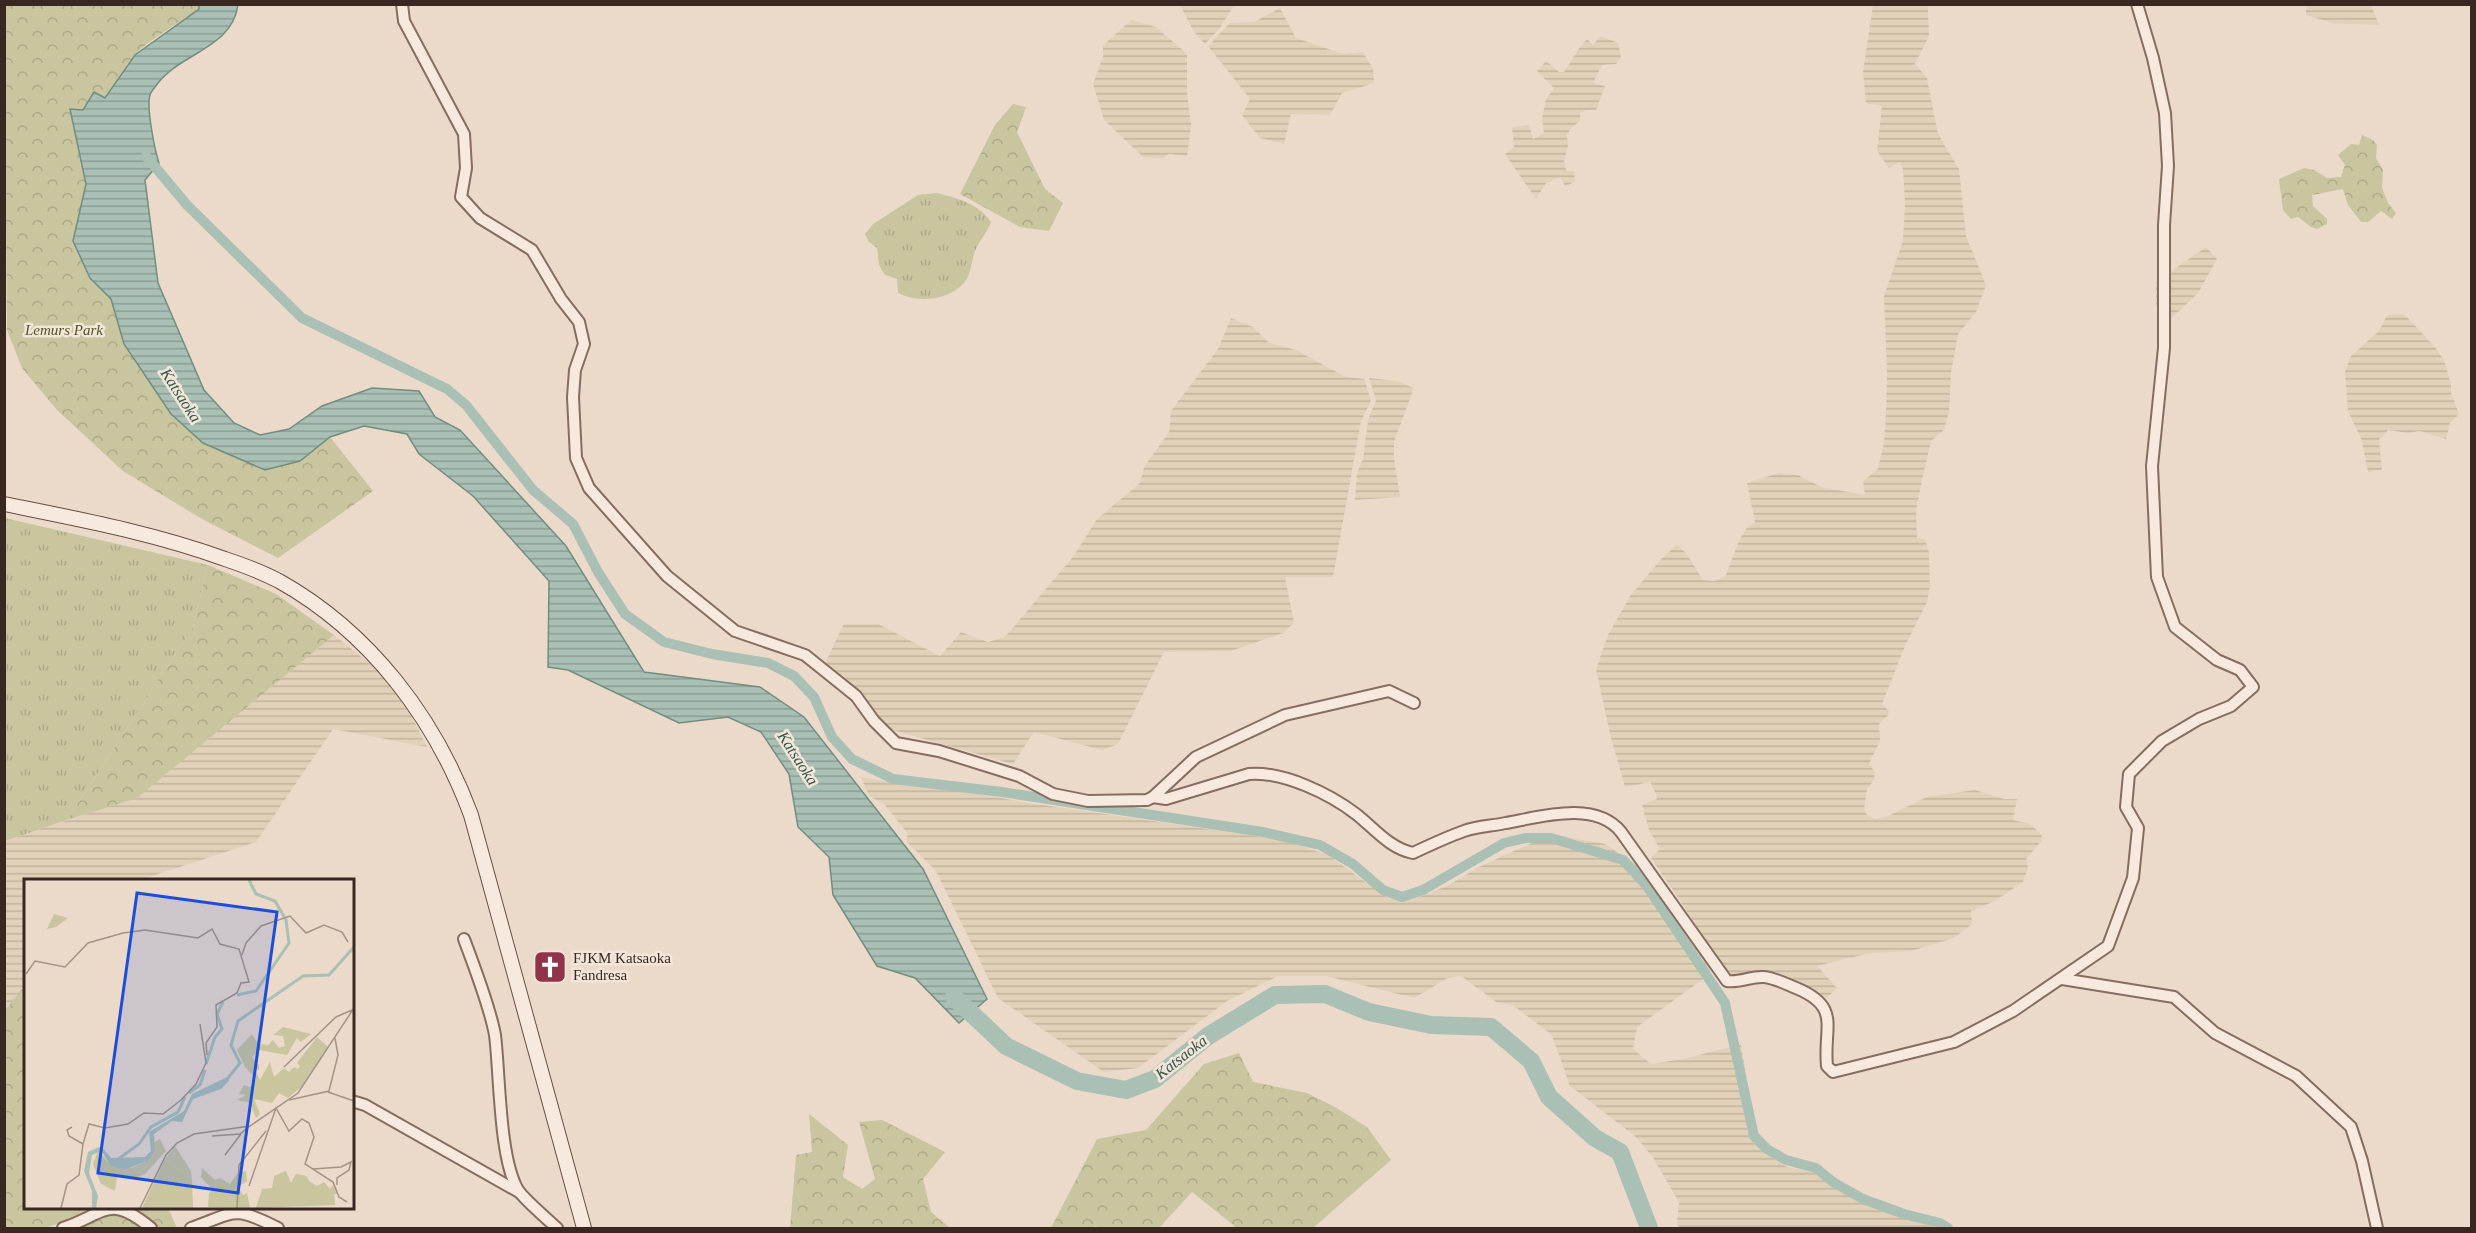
<svg xmlns="http://www.w3.org/2000/svg" width="2476" height="1233" font-family="Georgia,serif">
  <style>
    .farmland { fill: url(#farmland-rules) }
    .grass { fill: url(#grass-tufts) }
    .forest { fill: url(#forest-crowns) }
    .water { fill: url(#water-rules); stroke: #718e81; stroke-width: 1.5 }
    .lines { fill: none; stroke-linecap: round; stroke-linejoin: round }
    .canal { stroke: #aac0b5; stroke-width: 10 }
    .river { stroke: #aac0b5; stroke-width: 18 }
    .minor-casing { stroke: #876c60; stroke-width: 14 }
    .secondary-casing { stroke: #694d42; stroke-width: 16 }
    .minor { stroke: #f7e9dd; stroke-width: 10 }
    .secondary { stroke: #f7e9dd; stroke-width: 14 }
    .labels { text-anchor: middle; dominant-baseline: central; stroke-width: 5; stroke-linejoin: round; paint-order: stroke }
    .park-label { font-size: 15px; font-style: italic; fill: #52532a; stroke: #f3e6d9 }
    .poi-label { font-size: 15px; fill: #392822; stroke: #f3e6d9; text-anchor: start }
    .water-label { font-size: 16px; font-style: italic; fill: #32574c; stroke: #f3e6d9 }
    .inset-river { fill: none; stroke: #aac0b5; stroke-width: 3 }
    .inset-road { fill: none; stroke: #a49387; stroke-width: 1.5 }
    .view { fill: #1d4ed8; fill-opacity: 0.15; stroke: #1d4ed8; stroke-width: 3 }
    .inset-edge { fill: none; stroke: #392822; stroke-width: 3 }
  </style>
  <defs>
    <pattern id="farmland-rules" width="6" height="5" patternUnits="userSpaceOnUse" patternTransform="scale(1.5)"><rect width="6" height="5" fill="#e1d1b8"/><path d="M0 2.5h6" fill="none" stroke="#c2b39e"/></pattern>
    <pattern id="grass-tufts" width="24" height="20" patternUnits="userSpaceOnUse" patternTransform="scale(1.5)"><rect width="24" height="20" fill="#c9c59e"/><path d="M3 7l-1-3M5 7V3M7 7l1-3M15 17l-1-3M17 17v-4M19 17l1-3" fill="none" stroke="#ada988"/></pattern>
    <pattern id="forest-crowns" width="20" height="18" patternUnits="userSpaceOnUse" patternTransform="scale(1.5)"><rect width="20" height="18" fill="#c9c59e"/><path d="M2 6a3 3 0 1 1 6 0M12 15a3 3 0 1 1 6 0" fill="none" stroke="#ada988"/></pattern>
    <pattern id="water-rules" width="6" height="5" patternUnits="userSpaceOnUse" patternTransform="scale(1.5)"><rect width="6" height="5" fill="#aac0b5"/><path d="M0 2.5h6" fill="none" stroke="#8b9c93"/></pattern>
  </defs>
  <rect width="100%" height="100%" fill="#ebdaca"/>
  <!-- farmland -->
  <g class="farmland">
    <polygon points="1180,5 1180,4 1234,5 1220,28 1205,44 1194,32"/>
    <polygon points="1873,5 1928,5 1929,36 1915,64 1927,78 1938,134 1959,169 1966,236 1986,285 1976,312 1958,334 1951,373 1949,412 1944,430 1931,441 1924,471 1916,510 1917,538 1925,539 1929,553 1930,585 1927,602 1905,646 1882,704 1889,711 1888,715 1879,724 1880,741 1869,764 1875,772 1874,780 1867,789 1864,810 1868,816 1876,819 1888,816 1927,797 1975,790 2004,799 2017,799 2013,820 2030,824 2042,835 2041,841 2026,859 2028,868 2023,882 1995,901 1971,911 1972,924 1954,938 1911,951 1870,953 1817,966 1837,988 1827,998 1797,984 1735,979 1723,969 1683,905 1651,858 1660,849 1649,830 1642,805 1657,799 1656,794 1650,782 1625,787 1611,738 1596,669 1608,635 1630,596 1662,558 1677,545 1686,553 1703,580 1714,581 1725,577 1739,541 1745,530 1755,522 1747,483 1778,473 1798,475 1821,487 1865,495 1863,481 1878,469 1884,443 1886,414 1887,371 1884,296 1903,241 1905,203 1903,170 1900,162 1889,168 1877,151 1882,106 1866,103 1863,72"/>
    <polygon points="2306,5 2371,5 2379,25 2332,23 2306,15"/>
    <polygon points="1280,8 1296,38 1343,54 1363,52 1373,69 1374,83 1342,93 1330,115 1291,114 1284,144 1260,138 1242,115 1250,99 1208,46 1230,23 1254,22"/>
    <polygon points="1131,20 1156,27 1187,54 1187,94 1191,125 1187,156 1169,154 1163,158 1143,157 1104,120 1093,84 1103,57 1103,46"/>
    <polygon points="1600,36 1618,43 1621,57 1616,64 1602,65 1593,83 1605,86 1596,110 1586,110 1580,113 1580,121 1571,128 1567,135 1568,146 1564,161 1566,171 1574,171 1575,182 1565,186 1561,177 1546,183 1536,199 1505,154 1514,147 1512,127 1529,125 1533,139 1544,133 1542,119 1546,99 1554,88 1537,71 1546,61 1559,72 1564,72 1580,47 1587,39 1593,45"/>
    <polygon points="2206,247 2217,259 2198,293 2160,329 2156,302 2156,282"/>
    <polygon points="2404,314 2434,346 2444,360 2451,384 2451,393 2459,414 2450,423 2446,439 2420,431 2408,433 2388,430 2379,439 2382,470 2368,472 2362,441 2348,411 2345,372 2351,356 2379,331 2387,315"/>
    <polygon points="1231,318 1253,327 1269,343 1296,350 1346,377 1364,379 1371,401 1361,421 1333,577 1285,577 1294,623 1283,633 1231,651 1164,652 1118,744 1102,750 1034,732 1013,764 882,727 823,667 844,624 878,624 940,656 961,632 988,642 1005,637 1073,557 1097,519 1140,483 1144,467 1169,432 1171,411 1218,349"/>
    <polygon points="1369,378 1397,381 1414,388 1394,442 1394,458 1400,497 1355,500 1357,473 1363,459 1368,420 1376,400"/>
    <polygon points="334,635 379,671 404,701 427,747 333,729 256,842 140,880 26,880 25,985 5,1012 5,841 137,797"/>
    <polygon points="861,777 899,784 940,787 1023,802 1283,840 1328,855 1389,899 1412,900 1449,885 1479,867 1551,834 1605,844 1637,865 1711,970 1702,980 1637,1027 1633,1049 1651,1064 1684,1059 1741,1044 1748,1086 1748,1132 1764,1152 1787,1167 1818,1173 1836,1189 1851,1197 1937,1228 1680,1228 1677,1224 1679,1202 1652,1156 1636,1137 1570,1086 1552,1035 1514,1006 1496,1002 1461,976 1448,978 1414,998 1326,976 1278,976 1227,1001 1138,1068 1104,1072 998,998 936,871 906,841 908,834 884,804 869,796"/>
  </g>
  <!-- grass -->
  <g class="grass">
    <path d="M937,193C957,198 979,204 991,222C987,233 979,241 975,251C972,260 971,271 967,279C953,300 919,304 898,293L897,279L885,275L879,265L877,248L869,242L865,234L873,224L918,195Z"/>
    <polygon points="5,518 208,565 193,627 67,820 5,841"/>
  </g>
  <!-- forest -->
  <g class="forest">
    <path d="M4,5H199V9C182,21 147,41 134,56C114,79 108,112 70,110L86,184L73,241L90,278L111,299L124,344L171,414L203,443L265,470L301,461L330,437L373,491L278,558L202,519L123,471L57,410L22,368L7,330Z"/>
    <polygon points="1013,104 1026,107 1017,132 1045,189 1063,203 1049,231 1020,227 960,194 995,125"/>
    <polygon points="2362,135 2373,140 2377,145 2376,158 2383,170 2382,188 2388,203 2396,213 2392,219 2381,211 2368,222 2361,222 2348,205 2343,189 2312,195 2313,206 2327,219 2327,224 2317,229 2311,227 2298,217 2291,219 2283,210 2279,179 2304,168 2314,170 2327,178 2341,177 2345,165 2338,155 2351,144 2359,145"/>
    <polygon points="208,565 276,594 334,635 137,798 67,820 193,627"/>
    <polygon points="25,985 26,1208 168,1208 177,1228 62,1228 57,1224 45,1228 5,1228 4,1012"/>
    <polygon points="1239,1053 1253,1082 1307,1093 1335,1107 1367,1127 1391,1160 1313,1228 1237,1228 1192,1192 1159,1228 1098,1228 1096,1226 1092,1228 1051,1228 1097,1139 1146,1130 1204,1064"/>
    <polygon points="809,1114 848,1145 843,1177 862,1189 875,1179 859,1122 882,1120 945,1152 923,1179 931,1212 950,1228 790,1228 796,1155 812,1152"/>
  </g>
  <!-- water -->
  <path class="water" d="M199,5H238C232,48 181,53 158,83C156,86 151,91 150,95C146,107 155,151 159,163L145,180L158,283L204,390L234,423L260,435L289,429L322,406L372,388L419,391L435,417L460,430L566,546L644,672L760,687L804,717L923,869L987,999L959,1023L915,978L877,966L833,895L829,857L798,827L789,774L761,732L728,717L679,723L568,670L548,667L549,581L473,496L419,454L407,434L364,426L330,437L300,461L265,470L203,443L171,414L124,344L111,299L90,278L73,241L86,184L70,109L83,110L94,92L105,98L135,55L199,9Z"/>
  <g class="lines">
    <!-- canal -->
    <polyline class="canal" points="146,156 187,205 302,318 447,389 466,405 533,490 573,524 598,572 625,614 664,642 712,654 768,663 794,676 814,697 832,737 852,759 893,779 1002,792 1263,832 1320,845 1353,864 1383,890 1402,897 1423,890 1504,843 1525,838 1551,838 1623,860 1647,886 1725,1003 1754,1136 1767,1149 1786,1160 1816,1168 1833,1182 1863,1199 1904,1214 1940,1223 1948,1228"/>
    <!-- river -->
    <polyline class="river" points="954,997 1006,1046 1077,1081 1126,1090 1155,1079 1208,1036 1275,995 1325,994 1369,1012 1431,1025 1491,1027 1531,1061 1549,1097 1595,1138 1620,1152 1649,1228"/>
    <defs>
      <g id="minor">
        <polyline points="402,4 404,21 464,134 466,168 461,197 480,218 532,250 561,299 579,322 584,344 575,370 573,397 576,458 589,488 667,576 735,631 805,655 856,696 874,721 896,743 939,751 1019,776 1053,794 1088,801 1147,800 1153,797 1196,757 1285,715 1389,691 1414,703"/>
        <path d="M1153,797L1166,799L1249,774C1283,771 1330,794 1356,814C1374,828 1389,848 1413,853C1430,845 1447,837 1464,831C1477,826 1492,826 1506,823C1540,817 1595,800 1621,832L1727,981C1740,983 1751,976 1764,977C1775,978 1786,984 1796,988C1842,1007 1823,1027 1827,1066L1833,1072L1954,1042L2013,1011L2108,946L2133,878L2138,828L2126,807L2129,774L2162,741L2199,719L2231,706L2253,687L2240,670L2217,660L2175,627L2157,577L2152,466L2164,348V225L2168,166L2165,113L2153,58L2137,4"/>
        <path d="M464,939C474,966 490,1007 495,1035C500,1075 499,1158 518,1190C523,1198 548,1220 557,1228"/>
        <polyline points="2062,979 2174,997 2215,1033 2296,1076 2351,1127 2362,1161 2377,1228"/>
        <polyline points="352,1101 365,1105 519,1192"/>
        <path d="M63,1228C105,1214 109,1193 151,1228"/>
        <path d="M191,1228C236,1212 233,1205 278,1228"/>
      </g>
      <path id="secondary" d="M4,504C78,519 154,533 225,559C243,565 262,572 279,581C370,632 435,718 471,815L584,1228"/>
    </defs>
    <!-- minor casing -->
    <use href="#minor" class="minor-casing"/>
    <!-- secondary casing -->
    <use href="#secondary" class="secondary-casing"/>
    <!-- minor -->
    <use href="#minor" class="minor"/>
    <!-- secondary -->
    <use href="#secondary" class="secondary"/>
  </g>
  <!-- icons -->
  <defs>
    <symbol id="church-square" viewBox="-11 -11 22 22"><rect x="-9" y="-9" width="18" height="18" rx="4" fill="#913449" stroke="#f3e6d9"/><path d="M-1.2-6h2.4v3.5h3.3v2.4h-3.3V6h-2.4V-.1h-3.3v-2.4h3.3Z" fill="#fff"/></symbol>
  </defs>
  <g fill-rule="evenodd">
    <use href="#church-square" x="531" y="948" width="38" height="38"/>
  </g>
  <g class="labels">
    <!-- park labels -->
    <g class="park-label">
      <text x="64" y="330">Lemurs Park</text>
    </g>
    <!-- poi labels -->
    <g class="poi-label">
      <text x="573" y="958">FJKM Katsaoka<tspan x="573" dy="17">Fandresa</tspan></text>
    </g>
    <!-- water labels -->
    <g class="water-label">
      <text transform="translate(181 395) rotate(57)">Katsaoka</text>
      <text transform="translate(798 758) rotate(57)">Katsaoka</text>
      <text transform="translate(1181 1057) rotate(-38)">Katsaoka</text>
    </g>
  </g>
  <!-- overview -->
  <g transform="translate(24 879)">
    <rect width="330" height="330" fill="#ebdaca"/>
    <path d="M141,280L168,300L169,329H118Z" fill="#c9c59e"/>
    <path d="M30,35L44,39L32,48L23,50ZM259,148L287,155L277,163L273,159L263,176L235,171L228,178L235,186V191L231,190L236,201L246,183L250,198L260,189L265,193L270,188L274,190L276,187L273,184L293,158L304,168L277,208L264,219L255,214L248,224L230,220L236,235L232,239L226,224L213,221L222,216L215,215L220,206L226,208L232,200L221,188L213,171L228,155L234,165L244,166L249,161L255,169L261,167L259,157L249,156ZM136,260L142,272L121,295L111,299L93,298L91,312L77,305L69,285L74,272L88,288L107,289L124,282L131,268L129,264ZM151,267L167,292L168,300L141,280ZM178,289L191,301L196,299L206,305L213,295L222,292L223,302L214,308L219,316L223,314L226,329L184,328L185,314L189,311L177,298ZM262,292L267,304L272,295L283,297L285,302L293,307L300,303L306,310L310,305L314,315H310L311,326L232,329L238,310L248,309L250,297Z" fill="#c9c59e"/>
    <path d="M203,198L205,202L197,210L169,220L158,243L148,242L130,255L131,272L124,282L102,290L87,288L78,272L68,276L65,294L74,317L72,329H68V312L60,292L64,273L77,267L87,279L121,278L127,272L125,253L160,232L168,215Z" fill="#aac0b5"/>
    <path class="inset-river" d="M213,116L232,112L265,64L262,41L251,22L232,15L225,1M182,185L191,158L198,150L193,135L199,123M201,203L216,184L207,166L214,142L279,97L305,96L330,68M165,214L176,206L181,191M93,281L115,265L127,248L154,233L161,218"/>
    <path class="inset-road" d="M218,76L222,64L237,47L266,37L282,54L300,46L318,53L324,63M2,95L11,82L41,88L64,64L99,54L121,51L174,59L188,50L196,65L215,70L225,103L217,104L213,114L192,126L193,148L182,164L183,176M260,188L312,138L328,131M304,213L330,222M265,221L305,212L314,176L311,159M188,257L216,255L226,247M59,265L65,245L81,249L104,245L120,234L139,235L157,221L172,205L182,184L176,145M201,276L217,255M289,290L317,288L327,283L325,291L313,299V306M225,307L252,229L265,252L278,240L285,244L290,258L281,285L309,303L315,318L323,323M37,329L43,305L55,296L59,265L45,257L43,251L48,248M116,329L142,276L153,264L170,255L226,247L274,214L330,129M213,329L215,286L242,252"/>
    <path class="view" d="M113,14L253,33L214,314L74,294Z"/>
    <rect width="330" height="330" class="inset-edge"/>
  </g>
  <!-- border -->
  <rect width="2476" height="1233" fill="none" stroke="#392822" stroke-width="12"/>
</svg>
